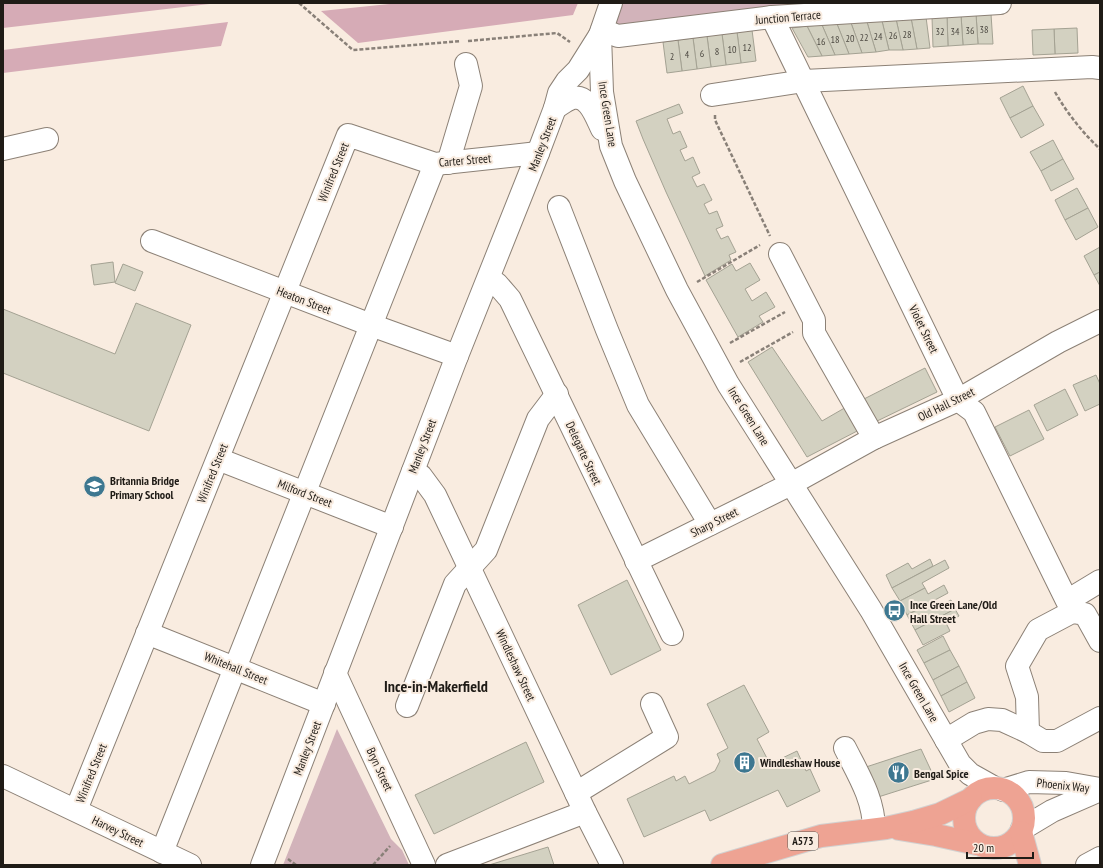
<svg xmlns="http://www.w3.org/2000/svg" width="1103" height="868" font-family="'PT Sans Narrow',sans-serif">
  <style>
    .green { fill: #d2b3ba }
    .forest { fill: #d6abb6 }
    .building { fill: #d3d1c1; stroke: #a4a293 }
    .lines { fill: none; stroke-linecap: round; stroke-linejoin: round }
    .minor-casing { stroke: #8c8176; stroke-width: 24 }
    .major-casing { stroke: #d2d1d0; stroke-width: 24 }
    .path { stroke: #898078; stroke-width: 2.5; stroke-dasharray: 4 2; stroke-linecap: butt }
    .minor { stroke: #fff; stroke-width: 22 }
    .major { stroke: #eea393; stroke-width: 22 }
    .labels { text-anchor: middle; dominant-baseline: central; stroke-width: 4; stroke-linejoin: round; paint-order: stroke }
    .number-label { font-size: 10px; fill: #4c4841 }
    .shield { fill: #f9ece0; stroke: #605a53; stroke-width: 1 }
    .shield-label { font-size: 11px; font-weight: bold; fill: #1f1b16 }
    .street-label { font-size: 12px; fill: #1f1b16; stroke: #f9ece0 }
    .poi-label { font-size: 12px; font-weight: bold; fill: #1f1b16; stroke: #f9ece0; text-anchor: start }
    .district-label { font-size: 16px; font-weight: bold; fill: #1f1b16; stroke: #f9ece0 }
  </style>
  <rect width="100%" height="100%" fill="#f9ece0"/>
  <!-- green -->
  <g class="green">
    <polygon points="611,3 1000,3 602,30"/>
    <polygon points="337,729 391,839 402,850 409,865 283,865"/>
  </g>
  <!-- forest -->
  <g class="forest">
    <polygon points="3,3 218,3 3,28"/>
    <polygon points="399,3 578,3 573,15 358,43 321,11"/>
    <polygon points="228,22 221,46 3,73 3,50"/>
  </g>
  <!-- building -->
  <g class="building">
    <polygon points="976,14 991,14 993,44 978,44"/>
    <polygon points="976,14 978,44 963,45 961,15"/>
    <polygon points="961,15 963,45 948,46 947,16"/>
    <polygon points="947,16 948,46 933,47 932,17"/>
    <polygon points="926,17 930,48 917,49 911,18"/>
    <polygon points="911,18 917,49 903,50 896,19"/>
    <polygon points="896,19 903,50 889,50 882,21"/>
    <polygon points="882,21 889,50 876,52 867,22"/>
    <polygon points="867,22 876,52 862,53 851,23"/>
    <polygon points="851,23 862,53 849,54 837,24"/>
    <polygon points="837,24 849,54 835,55 822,25"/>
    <polygon points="822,25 835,55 822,56 807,26"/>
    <polygon points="807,26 822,56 808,57 792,28"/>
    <polygon points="1077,28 1078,53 1055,54 1054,29"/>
    <polygon points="1054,29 1055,54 1033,55 1032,30"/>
    <polygon points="752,30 756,61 741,63 737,32"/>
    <polygon points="737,32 741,63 726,65 722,34"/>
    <polygon points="722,34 726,65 711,67 707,36"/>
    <polygon points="707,36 711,67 697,69 693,38"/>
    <polygon points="693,38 697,69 682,71 678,40"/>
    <polygon points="678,40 682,71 667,73 663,42"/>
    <polygon points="1023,86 1033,106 1010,118 1000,98"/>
    <polygon points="679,104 683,113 667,119 673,134 680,131 687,147 680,150 685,161 693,157 700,173 692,177 697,187 704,184 712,200 704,204 709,214 717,211 723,226 716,229 721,239 728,236 736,252 729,255 731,260 705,276 666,192 643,139 636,121"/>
    <polygon points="1033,106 1044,125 1021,138 1010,118"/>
    <polygon points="1053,140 1063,159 1041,171 1030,152"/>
    <polygon points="1063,159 1074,179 1051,191 1041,171"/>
    <polygon points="1077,188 1088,208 1065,220 1055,200"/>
    <polygon points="1088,208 1098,227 1076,240 1065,220"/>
    <polygon points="1100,247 1100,272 1094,275 1084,256"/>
    <polygon points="113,262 115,282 94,285 91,265"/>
    <polygon points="750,263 760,280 745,289 752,301 766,292 775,307 759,316 763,322 738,337 706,280 732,264 736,271"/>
    <polygon points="123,264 143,272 135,291 115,283"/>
    <polygon points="1100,272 1100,286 1094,275"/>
    <polygon points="136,303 191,325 149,431 3,373 3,309 115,354"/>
    <polygon points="772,347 822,421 848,406 861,429 807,457 748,362"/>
    <polygon points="925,368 937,392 873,423 862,400"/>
    <polygon points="1096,375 1100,384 1100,404 1085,411 1073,385"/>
    <polygon points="1065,389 1078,415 1047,431 1034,405"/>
    <polygon points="1029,410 1044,439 1010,456 995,427"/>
    <polygon points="930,559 933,566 892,588 886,575 908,563 912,569"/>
    <polygon points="945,560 949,568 922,583 925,588 900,601 892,588"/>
    <polygon points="627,580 661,650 611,675 578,605"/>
    <polygon points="944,585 948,593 907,615 900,601 925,588 928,594"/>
    <polygon points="951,600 955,609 915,630 907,615 933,602 936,608"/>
    <polygon points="955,609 959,616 946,623 950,631 923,645 915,630"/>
    <polygon points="943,636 950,650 924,663 917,650"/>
    <polygon points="950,650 959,666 933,680 924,663"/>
    <polygon points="959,666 967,682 941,696 933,680"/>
    <polygon points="967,682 975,698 949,712 941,696"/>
    <polygon points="744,685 769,732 757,739 770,764 797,751 806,771 810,769 820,791 787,807 778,790 710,821 705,810 644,837 627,799 674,776 676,781 685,776 689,784 715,771 720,761 717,754 728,748 707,704"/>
    <polygon points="526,742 544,782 434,834 415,795"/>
    <polygon points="921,749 935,779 875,798 863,768"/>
    <polygon points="548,847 554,865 489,865"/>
  </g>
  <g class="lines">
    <defs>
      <g id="minor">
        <polyline points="611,3 600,35 602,92 611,146 625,181 677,290 728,384 871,610 960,764 970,774 995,788"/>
        <polyline points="772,17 958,400 974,412 1067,601 1100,581"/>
        <polyline points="602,30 618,36 772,17 1000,3"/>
        <polyline points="712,95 804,81 1092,67 1100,68"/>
        <path d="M555,108C560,105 566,100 572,98C589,94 596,117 602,129"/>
        <polyline points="3,149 47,139"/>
        <polyline points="448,163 471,86 466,64"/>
        <polyline points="559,207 607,330 638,405 710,524"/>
        <polyline points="152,241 371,325 457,356"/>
        <polyline points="780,254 814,320 814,333 874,438"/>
        <polyline points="489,278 497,284 510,299 672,634"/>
        <polyline points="218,459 392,527"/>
        <polyline points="413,471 421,476 435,495 585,812 612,865"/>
        <polyline points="636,561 791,484 874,438 958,400 1058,342 1100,321"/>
        <polyline points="147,633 324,704"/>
        <polyline points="335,673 424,865"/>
        <polyline points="407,706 455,584 486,550 538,419 557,394"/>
        <polyline points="1028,732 1027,697 1017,666 1038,630 1072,612 1085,614 1100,641"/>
        <polyline points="946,740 974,723 988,719 1002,720 1028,732 1043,741 1057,741 1100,718"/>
        <path d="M845,748C858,774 874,799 874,829"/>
        <polyline points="3,776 190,865"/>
        <polyline points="1003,790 1029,782 1066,783 1100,789"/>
        <polyline points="576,793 667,737 652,704"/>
        <polyline points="76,810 348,135 435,164 538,153"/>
        <polyline points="1022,829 1052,811 1100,790"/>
        <polyline points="162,852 435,164"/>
        <polyline points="262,865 457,356 538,153 555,108 559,93 567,81 578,70 600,35"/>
        <polyline points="447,865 585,812"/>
        <polyline points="1087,865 1100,858"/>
      </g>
      <g id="major">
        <circle cx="994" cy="818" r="30"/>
        <polyline points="899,829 936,835 977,844"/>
        <polyline points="1021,832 1030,865"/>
        <polyline points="722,865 821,836 886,828 913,822 940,814 971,799"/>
      </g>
    </defs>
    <!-- minor casing -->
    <use href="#minor" class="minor-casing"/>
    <!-- major casing -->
    <use href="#major" class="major-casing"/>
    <!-- path -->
    <g class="path">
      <polyline points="299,3 353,50 461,41"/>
      <polyline points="468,41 557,33 570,42"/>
      <path d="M1055,92C1067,113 1082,132 1100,149"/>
      <polyline points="715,115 715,120 770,236"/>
      <polyline points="697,282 760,245"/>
      <polyline points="730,343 785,312"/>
      <polyline points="740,362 793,332"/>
      <polyline points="288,859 296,865"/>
      <polyline points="373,865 390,846"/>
    </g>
    <!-- minor -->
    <use href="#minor" class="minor"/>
    <!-- major -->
    <use href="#major" class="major"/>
  </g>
  <!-- icons -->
  <defs>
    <symbol id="school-disc" viewBox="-11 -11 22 22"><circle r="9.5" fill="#3d7790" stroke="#f9ece0"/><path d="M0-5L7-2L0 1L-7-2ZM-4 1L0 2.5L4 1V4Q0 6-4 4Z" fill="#fff"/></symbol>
    <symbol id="bus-disc" viewBox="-11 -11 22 22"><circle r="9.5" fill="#3d7790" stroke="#f9ece0"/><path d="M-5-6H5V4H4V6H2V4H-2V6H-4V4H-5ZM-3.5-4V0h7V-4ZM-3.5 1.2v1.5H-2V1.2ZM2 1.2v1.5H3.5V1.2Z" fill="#fff"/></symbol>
    <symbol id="building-disc" viewBox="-11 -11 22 22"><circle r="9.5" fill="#3d7790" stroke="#f9ece0"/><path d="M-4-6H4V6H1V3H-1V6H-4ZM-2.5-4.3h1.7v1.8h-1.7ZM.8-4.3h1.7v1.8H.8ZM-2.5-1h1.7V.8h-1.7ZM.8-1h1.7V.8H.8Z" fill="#fff"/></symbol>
    <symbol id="restaurant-disc" viewBox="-11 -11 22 22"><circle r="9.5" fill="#3d7790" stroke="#f9ece0"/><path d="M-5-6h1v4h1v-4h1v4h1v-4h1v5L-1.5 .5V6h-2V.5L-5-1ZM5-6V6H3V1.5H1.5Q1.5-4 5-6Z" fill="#fff"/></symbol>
  </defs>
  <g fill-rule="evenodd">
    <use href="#school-disc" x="82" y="474" width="25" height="25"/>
    <use href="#bus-disc" x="882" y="598" width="25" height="25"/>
    <use href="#building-disc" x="732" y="750" width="25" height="25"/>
    <use href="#restaurant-disc" x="886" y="760" width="25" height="25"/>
  </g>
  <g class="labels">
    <!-- number labels -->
    <g class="number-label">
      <text x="984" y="29">38</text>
      <text x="970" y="30">36</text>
      <text x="940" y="31">32</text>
      <text x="955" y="31">34</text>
      <text x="907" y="34">28</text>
      <text x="893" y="35">26</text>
      <text x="878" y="36">24</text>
      <text x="864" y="37">22</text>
      <text x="850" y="38">20</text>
      <text x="835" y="39">18</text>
      <text x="821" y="41">16</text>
      <text x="747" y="47">12</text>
      <text x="732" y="49">10</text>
      <text x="717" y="51">8</text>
      <text x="702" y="53">6</text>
      <text x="687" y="54">4</text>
      <text x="672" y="56">2</text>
    </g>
    <!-- shield labels -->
    <rect class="shield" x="788" y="832" width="30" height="18" rx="3"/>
    <g class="shield-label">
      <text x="803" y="841">A573</text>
    </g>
    <!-- street labels -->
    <g class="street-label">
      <text transform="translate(788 17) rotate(-5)">Junction Terrace</text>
      <text transform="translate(608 114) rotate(81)">Ince Green Lane</text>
      <text transform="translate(542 144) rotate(-69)">Manley Street</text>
      <text transform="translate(465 160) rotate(-5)">Carter Street</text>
      <text transform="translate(333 172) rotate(-68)">Winifred Street</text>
      <text transform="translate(304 300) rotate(21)">Heaton Street</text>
      <text transform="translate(924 329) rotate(64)">Violet Street</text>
      <text transform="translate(946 404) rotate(-26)">Old Hall Street</text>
      <text transform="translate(749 416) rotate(58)">Ince Green Lane</text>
      <text transform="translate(422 446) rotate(-69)">Manley Street</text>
      <text transform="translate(584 453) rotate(65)">Delegarte Street</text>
      <text transform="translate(212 473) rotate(-68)">Winifred Street</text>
      <text transform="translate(305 493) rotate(21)">Milford Street</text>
      <text transform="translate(714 522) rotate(-27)">Sharp Street</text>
      <text transform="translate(516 665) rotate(65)">Windleshaw Street</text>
      <text transform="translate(236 668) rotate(22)">Whitehall Street</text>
      <text transform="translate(919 692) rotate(60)">Ince Green Lane</text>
      <text transform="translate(307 748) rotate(-69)">Manley Street</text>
      <text transform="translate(380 769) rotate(65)">Bryn Street</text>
      <text transform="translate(91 773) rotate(-68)">Winifred Street</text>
      <text transform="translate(1063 785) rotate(6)">Phoenix Way</text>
      <text transform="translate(118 831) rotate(26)">Harvey Street</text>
    </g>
    <!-- poi labels -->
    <g class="poi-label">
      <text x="110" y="480">Britannia Bridge<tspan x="110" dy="14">Primary School</tspan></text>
      <text x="910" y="604">Ince Green Lane/Old<tspan x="910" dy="14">Hall Street</tspan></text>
      <text x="760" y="762">Windleshaw House</text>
      <text x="914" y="773">Bengal Spice</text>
    </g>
    <!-- district labels -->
    <g class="district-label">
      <text x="436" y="686">Ince-in-Makerfield</text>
    </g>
  </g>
  <!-- border -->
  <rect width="1103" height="868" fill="none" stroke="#1f1b16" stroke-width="8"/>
  <!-- scale -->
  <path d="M967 852v6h66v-6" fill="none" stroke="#1f1b16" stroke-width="2"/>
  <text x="973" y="852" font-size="12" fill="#1f1b16" stroke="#f9ece0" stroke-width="3" paint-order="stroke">20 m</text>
</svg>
